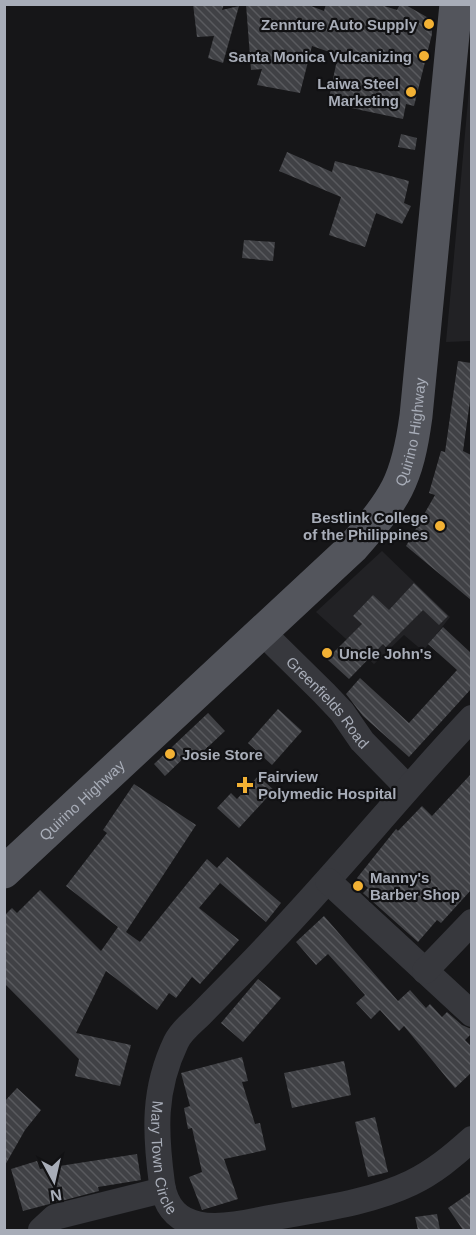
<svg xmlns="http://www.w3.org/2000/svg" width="476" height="1235" font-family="Arial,sans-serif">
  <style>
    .built { fill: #222225 }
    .building { fill: url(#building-back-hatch) }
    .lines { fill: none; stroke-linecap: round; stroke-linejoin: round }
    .minor { stroke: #37383d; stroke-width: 26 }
    .major { stroke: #53555c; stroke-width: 33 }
    .poi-dot { fill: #f2b134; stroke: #111113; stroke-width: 2 }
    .labels { text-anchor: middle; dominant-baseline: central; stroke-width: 4.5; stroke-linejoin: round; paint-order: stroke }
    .poi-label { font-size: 15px; font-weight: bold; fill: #a8adb8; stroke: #111113; text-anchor: end }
    .street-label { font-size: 15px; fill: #a8adb8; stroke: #111113 }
  </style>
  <defs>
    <pattern id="building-back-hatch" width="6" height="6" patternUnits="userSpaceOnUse" patternTransform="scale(1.5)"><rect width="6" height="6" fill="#404145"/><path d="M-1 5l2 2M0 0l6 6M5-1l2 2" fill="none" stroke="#595a5e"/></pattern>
  </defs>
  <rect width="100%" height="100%" fill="#161618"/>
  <!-- built -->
  <g class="built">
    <polygon points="471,67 471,341 446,342 454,256"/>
    <polygon points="382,551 450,617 423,651 404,635 374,664 316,612"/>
  </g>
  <!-- building -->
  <g class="building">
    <polygon points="193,4 224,4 222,10 239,6 223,63 208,58 214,36 197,37"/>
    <polygon points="246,4 306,4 324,11 326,4 378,4 397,10 400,4 404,4 432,20 432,34 414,106 406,104 403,119 328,103 338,55 312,46 300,93 257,85 262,69 251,70"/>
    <polygon points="401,134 417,138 415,150 398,147"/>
    <polygon points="287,152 332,172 335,161 409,181 404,203 411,206 402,224 376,213 365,247 329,235 341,197 279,171"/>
    <polygon points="244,240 275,242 273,261 242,258"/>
    <polygon points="458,361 471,363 471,394 463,451 471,455 471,600 406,546 435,495 429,493 441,451 445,452"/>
    <polygon points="414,583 448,616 439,625 423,610 386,647 383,644 349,679 327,659 362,624 353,616 373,595 389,610"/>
    <polygon points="443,627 471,653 471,689 409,757 363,716 346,694 360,678 409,723 457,670 428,644"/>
    <polygon points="278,709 302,731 272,765 248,743"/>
    <polygon points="208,713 225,731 196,758 190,752 165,776 154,764"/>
    <polygon points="471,774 471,890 441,923 437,920 418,942 363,893 368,888 357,878 396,829 398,831 422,806 432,816"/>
    <polygon points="258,776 274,790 239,828 217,808 231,793 237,799"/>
    <polygon points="134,784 196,825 126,932 140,942 207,859 217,868 227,857 281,903 266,922 220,883 199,908 239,940 200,984 192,977 176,998 169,993 157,1010 106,971 76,1033 131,1045 120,1086 75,1076 79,1059 4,983 4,916 12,908 17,913 40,890 101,951 118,927 66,886 107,833 103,830"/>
    <polygon points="324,916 398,1001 410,990 426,1008 430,1004 442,1017 447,1012 462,1025 471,1029 471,1034 465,1040 471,1046 471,1073 455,1088 404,1026 399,1031 380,1010 371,1019 356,1003 365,995 328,954 316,965 296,942"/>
    <polygon points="258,979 281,998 243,1042 221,1023"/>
    <polygon points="242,1057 248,1081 242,1082 255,1124 260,1123 266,1150 224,1159 238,1199 202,1210 189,1177 202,1172 192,1128 188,1129 184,1108 190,1106 181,1073"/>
    <polygon points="344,1061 351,1095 292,1108 284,1073"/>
    <polygon points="17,1088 41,1110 25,1130 4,1167 4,1102"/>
    <polygon points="375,1117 388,1172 368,1177 355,1122"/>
    <polygon points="137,1154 141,1180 98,1187 99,1191 23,1211 11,1169 37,1161 40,1169"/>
    <polygon points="471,1192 471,1230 463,1230 448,1208"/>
    <polygon points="437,1214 440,1230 418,1230 415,1217"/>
  </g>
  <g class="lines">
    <!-- minor -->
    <g class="minor">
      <path id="s1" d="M261,631L324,693L342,712L362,741L407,787"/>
      <path id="s2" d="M472,718C403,791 340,870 270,943C248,967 224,990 201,1014C193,1022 181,1031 176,1042C153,1090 155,1132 162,1184C170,1235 219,1229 260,1220C309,1210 365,1205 411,1183C434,1172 453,1156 472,1139"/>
      <polyline points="328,881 472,1014"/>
      <polyline points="425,971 472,922"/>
      <polyline points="41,1230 55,1217 163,1190"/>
    </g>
    <!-- major -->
    <path class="major" id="s3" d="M4,872L352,548C396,498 407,482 416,416L456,4"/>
  </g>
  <!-- markers -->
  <g class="poi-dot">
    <circle cx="429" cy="24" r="6"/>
    <circle cx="424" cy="56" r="6"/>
    <circle cx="411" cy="92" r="6"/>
    <circle cx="440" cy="526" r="6"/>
    <circle cx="327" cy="653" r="6"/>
    <circle cx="170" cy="754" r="6"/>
    <path d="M242 776h6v6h6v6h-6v6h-6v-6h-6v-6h6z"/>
    <circle cx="358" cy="886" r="6"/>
  </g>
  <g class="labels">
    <!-- poi labels -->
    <g class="poi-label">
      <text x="417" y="24">Zennture Auto Supply</text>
      <text x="412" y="56">Santa Monica Vulcanizing</text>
      <text x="399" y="83">Laiwa Steel<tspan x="399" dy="17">Marketing</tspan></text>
      <text x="428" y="517">Bestlink College<tspan x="428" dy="17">of the Philippines</tspan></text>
      <text x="339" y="653" text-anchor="start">Uncle John's</text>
      <text x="182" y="754" text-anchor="start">Josie Store</text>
      <text x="258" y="776" text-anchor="start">Fairview<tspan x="258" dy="17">Polymedic Hospital</tspan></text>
      <text x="370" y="877" text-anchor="start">Manny's<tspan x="370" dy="17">Barber Shop</tspan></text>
    </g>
    <!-- street labels -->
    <g class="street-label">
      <text stroke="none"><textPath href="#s3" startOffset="609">Quirino Highway</textPath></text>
      <text stroke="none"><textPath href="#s1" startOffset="98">Greenfields Road</textPath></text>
      <text stroke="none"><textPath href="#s3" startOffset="106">Quirino Highway</textPath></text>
      <text stroke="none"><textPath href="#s2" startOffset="558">Mary Town Circle</textPath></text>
    </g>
  </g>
  <!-- border -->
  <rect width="476" height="1235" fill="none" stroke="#a8adb8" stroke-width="12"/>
  <!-- north arrow -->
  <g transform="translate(54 1181) rotate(172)" stroke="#111113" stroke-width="4.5" paint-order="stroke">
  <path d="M0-4.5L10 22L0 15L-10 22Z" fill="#a8adb8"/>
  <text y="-9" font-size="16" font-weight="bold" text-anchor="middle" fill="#a8adb8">N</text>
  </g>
</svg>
